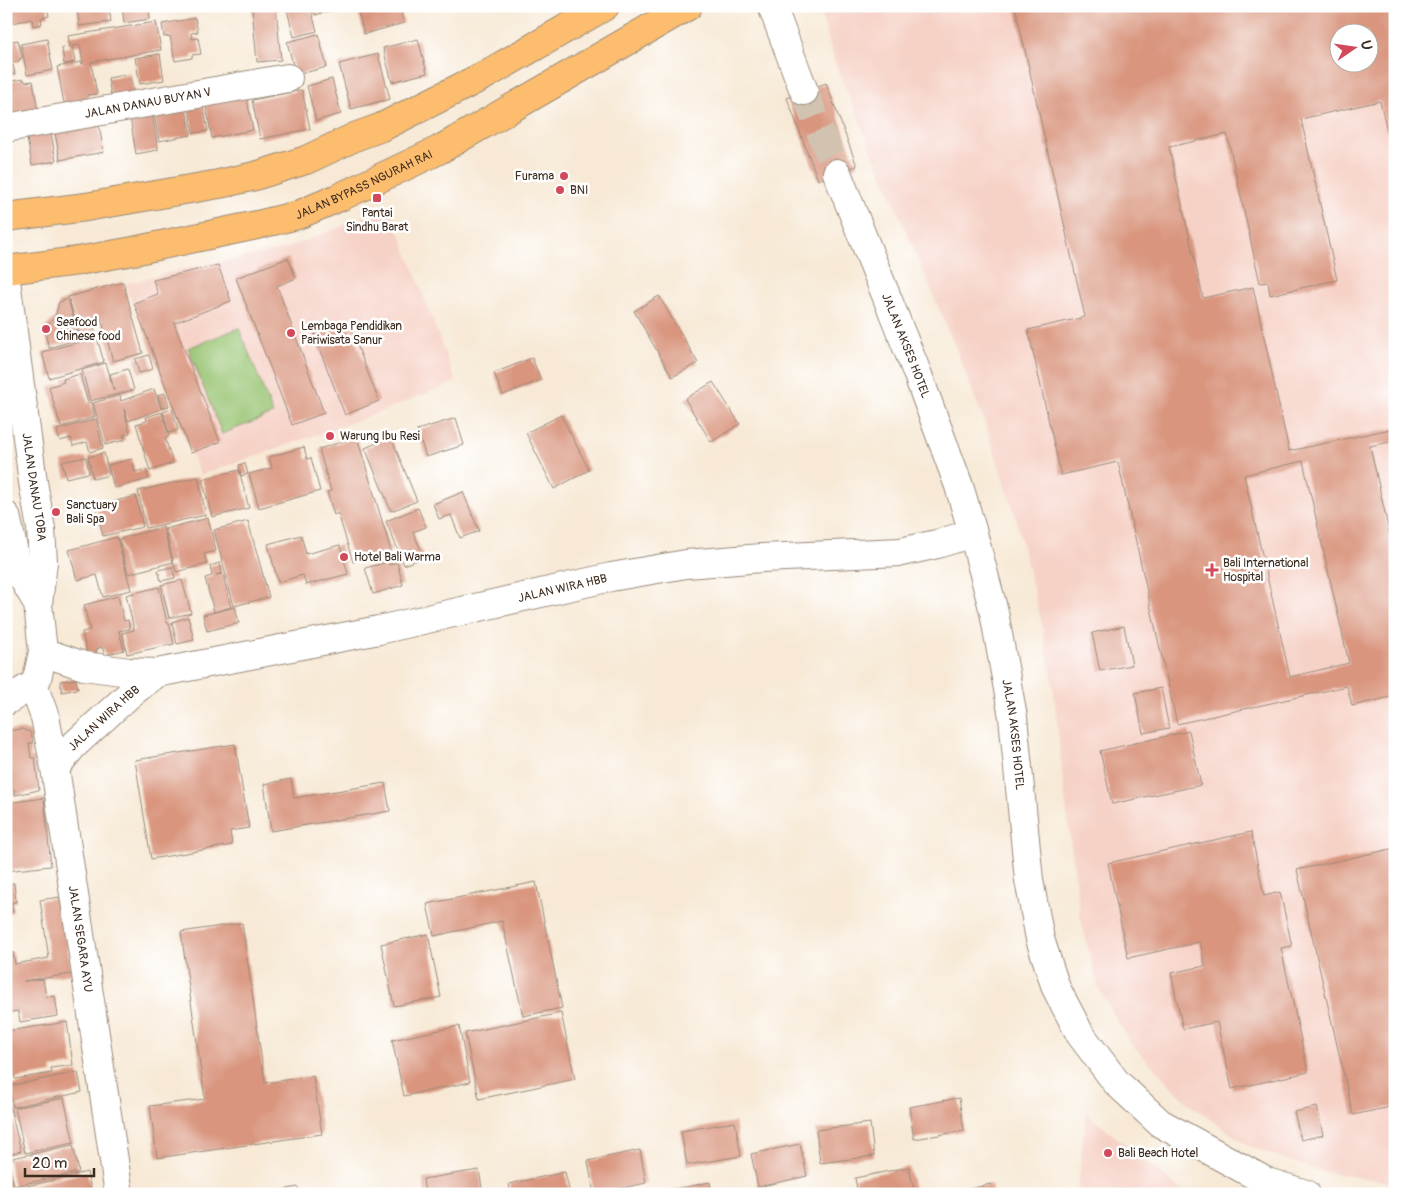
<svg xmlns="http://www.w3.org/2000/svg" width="1401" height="1200" font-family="Pangolin,sans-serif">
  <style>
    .built { fill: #f6d1c6; fill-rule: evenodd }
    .pitch { fill: #98c472; stroke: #6a7748 }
    .building { fill: #d9957e; fill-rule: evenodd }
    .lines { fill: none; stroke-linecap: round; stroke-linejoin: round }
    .minor-tunnel { stroke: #d1c3b0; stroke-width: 28; stroke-dasharray: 28 14; stroke-linecap: butt }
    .minor-casing { stroke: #998a7a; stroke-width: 30 }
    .highway-casing { stroke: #998a7a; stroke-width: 30 }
    .minor { stroke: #fff; stroke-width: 28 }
    .highway { stroke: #fcbd6e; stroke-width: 28 }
    .poi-dot { fill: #d1495b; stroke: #fff; stroke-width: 2 }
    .labels { text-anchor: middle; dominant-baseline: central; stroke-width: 5; stroke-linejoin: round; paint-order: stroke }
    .street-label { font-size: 12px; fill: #3b2a1e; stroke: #fff }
    .poi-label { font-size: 12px; fill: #3b2a1e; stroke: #fff; text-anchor: start }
  </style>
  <rect width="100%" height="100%" fill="#fff"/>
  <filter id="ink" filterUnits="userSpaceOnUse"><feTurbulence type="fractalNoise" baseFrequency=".02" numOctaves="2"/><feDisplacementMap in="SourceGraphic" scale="10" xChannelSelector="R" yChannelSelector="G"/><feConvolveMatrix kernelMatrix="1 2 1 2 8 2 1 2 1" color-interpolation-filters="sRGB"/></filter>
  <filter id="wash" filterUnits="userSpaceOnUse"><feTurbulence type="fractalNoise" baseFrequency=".0096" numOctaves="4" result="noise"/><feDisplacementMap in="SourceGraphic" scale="20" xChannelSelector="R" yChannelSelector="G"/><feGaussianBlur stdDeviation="1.12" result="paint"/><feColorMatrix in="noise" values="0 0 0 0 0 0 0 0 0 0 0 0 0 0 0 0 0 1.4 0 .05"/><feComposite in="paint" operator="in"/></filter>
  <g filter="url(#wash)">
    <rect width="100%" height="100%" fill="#f7e9d5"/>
    <!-- built -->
    <g class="built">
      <path d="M819,6H1395V1181L1388,1182L1319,1171L1250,1147L1191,1106L1130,1043L1098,987L1080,916L1063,781L1054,691L1042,625L1015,515L987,429L954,344L834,61ZM1338,32H1368V62H1338Z"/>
      <polygon points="390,207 456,382 351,423 200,475 125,284 170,272 285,249"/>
      <polygon points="1086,1113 1185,1193 1187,1194 1077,1194"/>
    </g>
    <!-- pitch -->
    <polygon class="pitch" points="239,328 273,414 222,434 188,348"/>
    <g id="blocks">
      <!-- building -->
      <g class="building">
        <polygon points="6,6 47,6 49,16 41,18 42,24 33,26 32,19 12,23 11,18 6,19"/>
        <polygon points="77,6 109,6 111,22 79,26"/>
        <polygon points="122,6 149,6 150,19 124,23"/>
        <polygon points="286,6 310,6 317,31 294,37"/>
        <polygon points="313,6 347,6 347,7 315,15"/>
        <polygon points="399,6 404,23 364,34 357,7"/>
        <path d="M1015,6H1395V165L1380,101L1301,119L1337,280L1270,295L1268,282L1260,283L1227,134L1169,147L1203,298L1253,287L1289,451L1395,428V441L1370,446L1395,558V696L1352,706L1347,686L1177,724L1118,462L1061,475L1028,330L1085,317ZM1338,32H1368V62H1338ZM1303,461L1349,663L1290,677L1244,475Z"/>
        <polygon points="276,7 281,60 257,62 252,9"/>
        <polygon points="195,18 198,32 191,33 192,39 198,38 201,54 192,55 192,58 175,61 170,36 164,37 162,24"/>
        <polygon points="156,22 161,50 91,62 97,94 87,95 89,104 65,108 57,67 81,62 82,64 83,64 80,45 72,46 75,62 64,64 62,48 70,47 68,36"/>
        <polygon points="318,34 327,67 296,75 287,42"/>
        <polygon points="47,39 53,70 27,75 21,44"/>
        <polygon points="418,39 427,73 392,82 383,48"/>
        <polygon points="18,40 22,58 19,59 20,61 6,64 6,42"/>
        <polygon points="160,54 164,80 140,84 135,58"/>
        <polygon points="378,54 390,99 351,109 339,64"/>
        <polygon points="13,65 15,74 10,75 7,66"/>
        <polygon points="130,74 134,97 112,101 108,78"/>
        <polygon points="24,79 24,81 26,82 33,81 38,112 14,116 9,84 11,84 11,81"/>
        <polygon points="332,79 341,114 316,121 307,86"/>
        <polygon points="826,83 857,166 818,180 787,98"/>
        <polygon points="302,90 310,129 260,139 252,100"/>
        <polygon points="246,94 253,130 212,138 205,101"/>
        <polygon points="202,100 208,131 193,133 188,103"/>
        <polygon points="185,104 191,135 159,141 153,110"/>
        <polygon points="152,113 158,150 136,154 130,117"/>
        <polygon points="98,121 104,152 60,160 54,128"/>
        <polygon points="50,128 56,161 32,165 26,133"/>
        <polygon points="288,258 296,278 277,286 324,413 292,425 236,278"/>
        <polygon points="218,265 231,301 174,323 220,442 191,453 134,303 158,294 153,280"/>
        <polygon points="123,282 143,353 113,361 101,318 92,321 104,362 49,378 42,352 82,341 77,326 86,323 77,325 68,297"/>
        <polygon points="659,296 698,363 672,377 634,311"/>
        <polygon points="68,299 79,339 49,348 44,329 55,317 59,302"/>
        <polygon points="348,322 379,401 345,415 314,335"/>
        <polygon points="149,355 153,369 139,373 135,359"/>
        <polygon points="532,358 541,380 503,395 494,373"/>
        <polygon points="106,363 114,391 110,374 128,369 134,390 90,401 82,370"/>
        <polygon points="80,374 88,403 91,402 95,417 61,427 49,387 64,382 63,379"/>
        <polygon points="713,382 740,424 711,442 685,399"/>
        <polygon points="154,389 161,409 128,421 124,409 130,433 124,435 125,440 105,445 93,403 120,395 121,401"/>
        <polygon points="165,393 169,406 162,409 158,395"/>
        <polygon points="172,409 178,430 169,433 163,412"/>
        <polygon points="162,412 169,436 165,438 173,463 150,471 136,424 147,421 146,417"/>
        <polygon points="561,415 589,470 554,489 526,433"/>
        <polygon points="456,418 464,445 426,457 417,430"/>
        <polygon points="96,419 103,448 90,452 87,442 73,446 71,438 60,441 57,430"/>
        <polygon points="357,437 391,551 353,562 338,513 334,515 327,492 331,491 319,449"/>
        <polygon points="391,437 417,501 391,511 365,448"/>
        <polygon points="304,447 307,459 311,458 320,491 259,508 249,474 272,468 269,457"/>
        <polygon points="104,453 109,475 93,479 88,457"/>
        <polygon points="86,457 89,473 66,478 62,462"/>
        <polygon points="132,459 135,472 146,469 149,479 114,488 108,465"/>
        <polygon points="245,463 248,474 241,476 239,465"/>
        <polygon points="239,470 249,508 212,517 202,479"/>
        <polygon points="198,477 206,515 146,528 138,491"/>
        <polygon points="463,492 479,531 460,538 451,515 439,519 433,504"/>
        <polygon points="136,496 143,527 103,536 96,506"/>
        <polygon points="418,508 426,527 413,532 424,557 404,565 386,521"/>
        <polygon points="208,518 216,551 204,554 207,564 176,572 165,529"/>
        <polygon points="248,521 269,597 234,606 214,530"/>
        <polygon points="163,527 173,562 128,574 119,539"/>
        <polygon points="301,535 306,554 340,545 348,574 306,585 303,575 278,582 268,544"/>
        <polygon points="117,537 131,590 103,597 97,575 77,580 69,550"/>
        <polygon points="388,562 389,565 397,562 403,585 373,594 365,568"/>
        <polygon points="220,563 222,573 216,575 223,574 231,607 214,612 205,578 212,576 210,566"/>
        <polygon points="172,567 175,578 161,581 158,570"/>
        <polygon points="182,580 191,613 169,618 161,585"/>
        <polygon points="159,587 167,623 169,623 174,644 127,654 122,633 134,630 126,595"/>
        <polygon points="118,596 124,621 128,620 130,629 119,631 124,650 105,655 102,647 96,649 97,654 88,657 82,632 90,630 84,605"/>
        <polygon points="235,607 239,623 207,631 203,615"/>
        <polygon points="188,617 194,640 177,644 172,622"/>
        <polygon points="1124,626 1132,665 1100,671 1092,633"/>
        <polygon points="76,679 78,689 62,692 60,681"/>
        <polygon points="1161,688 1169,728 1143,733 1135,693"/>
        <polygon points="22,729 30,732 32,737 33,743 29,743 31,758 35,758 39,790 15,795 14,789 6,790 6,754 8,754 6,731"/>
        <polygon points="1189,731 1201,785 1112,804 1100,751"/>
        <polygon points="235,744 249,828 230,831 232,845 151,859 135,760"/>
        <polygon points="291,779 294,798 385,783 390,811 271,831 264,784"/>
        <polygon points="44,798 51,866 6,871 6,803"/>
        <polygon points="1251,832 1264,896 1280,892 1292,946 1281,948 1308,1072 1232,1089 1217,1022 1183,1029 1171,973 1205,966 1200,942 1128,958 1108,863"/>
        <polygon points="1395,848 1395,1106 1353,1115 1297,870"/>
        <polygon points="536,882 562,1008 523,1016 502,921 434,936 427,904"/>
        <polygon points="14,883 16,902 12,902 13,912 6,913 6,884"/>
        <polygon points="60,897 72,974 24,981 43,979 46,997 55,996 58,1016 20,1022 18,1011 6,1013 6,953 13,952 15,964 49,958 40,900"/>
        <polygon points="242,923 265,1083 313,1076 322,1134 157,1158 150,1106 205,1099 181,932"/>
        <polygon points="428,934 441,997 394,1006 381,944"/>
        <polygon points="561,1013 575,1079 479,1099 465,1033"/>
        <polygon points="67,1022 73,1065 51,1068 52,1073 15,1079 7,1031"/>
        <polygon points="459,1026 470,1082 404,1096 392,1040"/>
        <polygon points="78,1072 82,1092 13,1107 9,1086"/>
        <polygon points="6,1092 21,1151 7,1155 6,1153"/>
        <polygon points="64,1098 74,1143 25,1153 15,1108"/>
        <polygon points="959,1098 964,1131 914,1139 909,1107"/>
        <polygon points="1317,1107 1323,1135 1301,1140 1294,1112"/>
        <polygon points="735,1122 741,1156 687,1165 681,1131"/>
        <polygon points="870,1123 874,1156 820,1163 816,1130"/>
        <polygon points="800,1144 807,1176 758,1187 751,1154"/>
        <polygon points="73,1145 79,1172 14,1186 8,1159"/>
        <polygon points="640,1150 646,1183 594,1194 588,1161"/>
        <polygon points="909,1167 915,1194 858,1194 855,1178"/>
        <polygon points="479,1170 483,1194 425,1194 423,1179"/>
        <polygon points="6,1172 11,1188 6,1189"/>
        <polygon points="87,1172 92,1194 6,1194 6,1191"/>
        <polygon points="565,1172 570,1194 511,1194 509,1184"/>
        <polygon points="710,1182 712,1194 658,1194 658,1193"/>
        <polygon points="991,1184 993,1194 960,1194 960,1191"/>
        <polygon points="298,1187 300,1194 265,1194 265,1193"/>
      </g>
    </g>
  </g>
  <g filter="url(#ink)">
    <use href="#blocks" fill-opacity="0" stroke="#998a7a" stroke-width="1"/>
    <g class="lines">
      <!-- minor-tunnel -->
      <polyline class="minor-tunnel" points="804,91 837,173"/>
      <defs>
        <g id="minor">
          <polyline points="772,6 804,91"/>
          <path id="s1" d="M6,128L288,78"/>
          <path id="s2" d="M837,173L916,370L959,486L973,533L994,612L1013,717L1029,880L1040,939L1056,988L1080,1034L1116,1082L1160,1123L1267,1182L1306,1194"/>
          <path id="s3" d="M6,280L33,482L41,529L43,562L38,604L43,652L37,679L33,685L6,701"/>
          <polyline points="6,516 18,570 38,604"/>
          <path id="s4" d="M43,652L84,666L129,672L157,673L379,630L611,577L686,564L762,558L901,552L937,544L973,533"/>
          <path id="s5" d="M33,685L45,717L55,768L119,1194"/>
          <path id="s6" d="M55,768L73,746L130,694L157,673"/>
        </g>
        <g id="highway">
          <polyline points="6,217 86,207 219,184 255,176 306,160 357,136 382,127 487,74 605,6"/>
          <path id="s7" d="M6,270L78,261L133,251L257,225L298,215L340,197L439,150L688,6"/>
        </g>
      </defs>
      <!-- minor casing -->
      <use href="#minor" class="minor-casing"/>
      <!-- highway casing -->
      <use href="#highway" class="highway-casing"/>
      <!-- minor -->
      <use href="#minor" class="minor"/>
      <!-- highway -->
      <use href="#highway" class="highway"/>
    </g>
  </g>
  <!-- markers -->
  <g class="poi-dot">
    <circle cx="564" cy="176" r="5"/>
    <circle cx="560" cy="190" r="5"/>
    <rect x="372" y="193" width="10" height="10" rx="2.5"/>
    <circle cx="46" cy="329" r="5"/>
    <circle cx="291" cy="333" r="5"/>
    <circle cx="330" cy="436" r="5"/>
    <circle cx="56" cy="512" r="5"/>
    <circle cx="344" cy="557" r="5"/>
    <path d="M1209.5 562.5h5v5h5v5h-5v5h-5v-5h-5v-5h5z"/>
    <circle cx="1108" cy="1153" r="5"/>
  </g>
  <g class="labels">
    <!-- street labels -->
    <g class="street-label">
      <text stroke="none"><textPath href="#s1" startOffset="144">JALAN DANAU BUYAN V</textPath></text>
      <text stroke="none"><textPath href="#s7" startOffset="370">JALAN BYPASS NGURAH RAI</textPath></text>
      <text stroke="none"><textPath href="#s2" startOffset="186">JALAN AKSES HOTEL</textPath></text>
      <text stroke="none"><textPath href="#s3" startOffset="209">JALAN DANAU TOBA</textPath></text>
      <text stroke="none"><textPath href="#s4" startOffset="531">JALAN WIRA HBB</textPath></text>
      <text stroke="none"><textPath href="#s6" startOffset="70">JALAN WIRA HBB</textPath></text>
      <text stroke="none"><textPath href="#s2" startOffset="591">JALAN AKSES HOTEL</textPath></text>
      <text stroke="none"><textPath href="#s5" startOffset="259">JALAN SEGARA AYU</textPath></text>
    </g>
    <!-- poi labels -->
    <g class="poi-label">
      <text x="554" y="176" text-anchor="end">Furama</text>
      <text x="570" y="190">BNI</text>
      <text x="377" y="213" text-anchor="middle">Pantai<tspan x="377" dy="14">Sindhu Barat</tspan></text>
      <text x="56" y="322">Seafood<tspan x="56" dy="14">Chinese food</tspan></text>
      <text x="301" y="326">Lembaga Pendidikan<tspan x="301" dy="14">Pariwisata Sanur</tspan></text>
      <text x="340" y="436">Warung Ibu Resi</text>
      <text x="66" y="505">Sanctuary<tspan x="66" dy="14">Bali Spa</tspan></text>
      <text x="354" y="557">Hotel Bali Warma</text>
      <text x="1223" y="563">Bali International<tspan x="1223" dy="14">Hospital</tspan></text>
      <text x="1118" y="1153">Bali Beach Hotel</text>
    </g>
  </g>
  <!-- margin -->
  <rect width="1401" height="1200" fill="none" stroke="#fff" stroke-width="25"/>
  <!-- north arrow -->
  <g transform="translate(1354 48) rotate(77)"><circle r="24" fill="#ffffff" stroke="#b1aaa5"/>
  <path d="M0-4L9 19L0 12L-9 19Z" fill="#d1495b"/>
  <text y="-8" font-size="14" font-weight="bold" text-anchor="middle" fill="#3b2a1e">U</text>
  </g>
  <!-- scale -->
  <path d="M25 1168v8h69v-8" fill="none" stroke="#3b2a1e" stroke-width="2.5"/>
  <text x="32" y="1168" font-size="15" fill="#3b2a1e" stroke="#ffffff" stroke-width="4" paint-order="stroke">20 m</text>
</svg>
